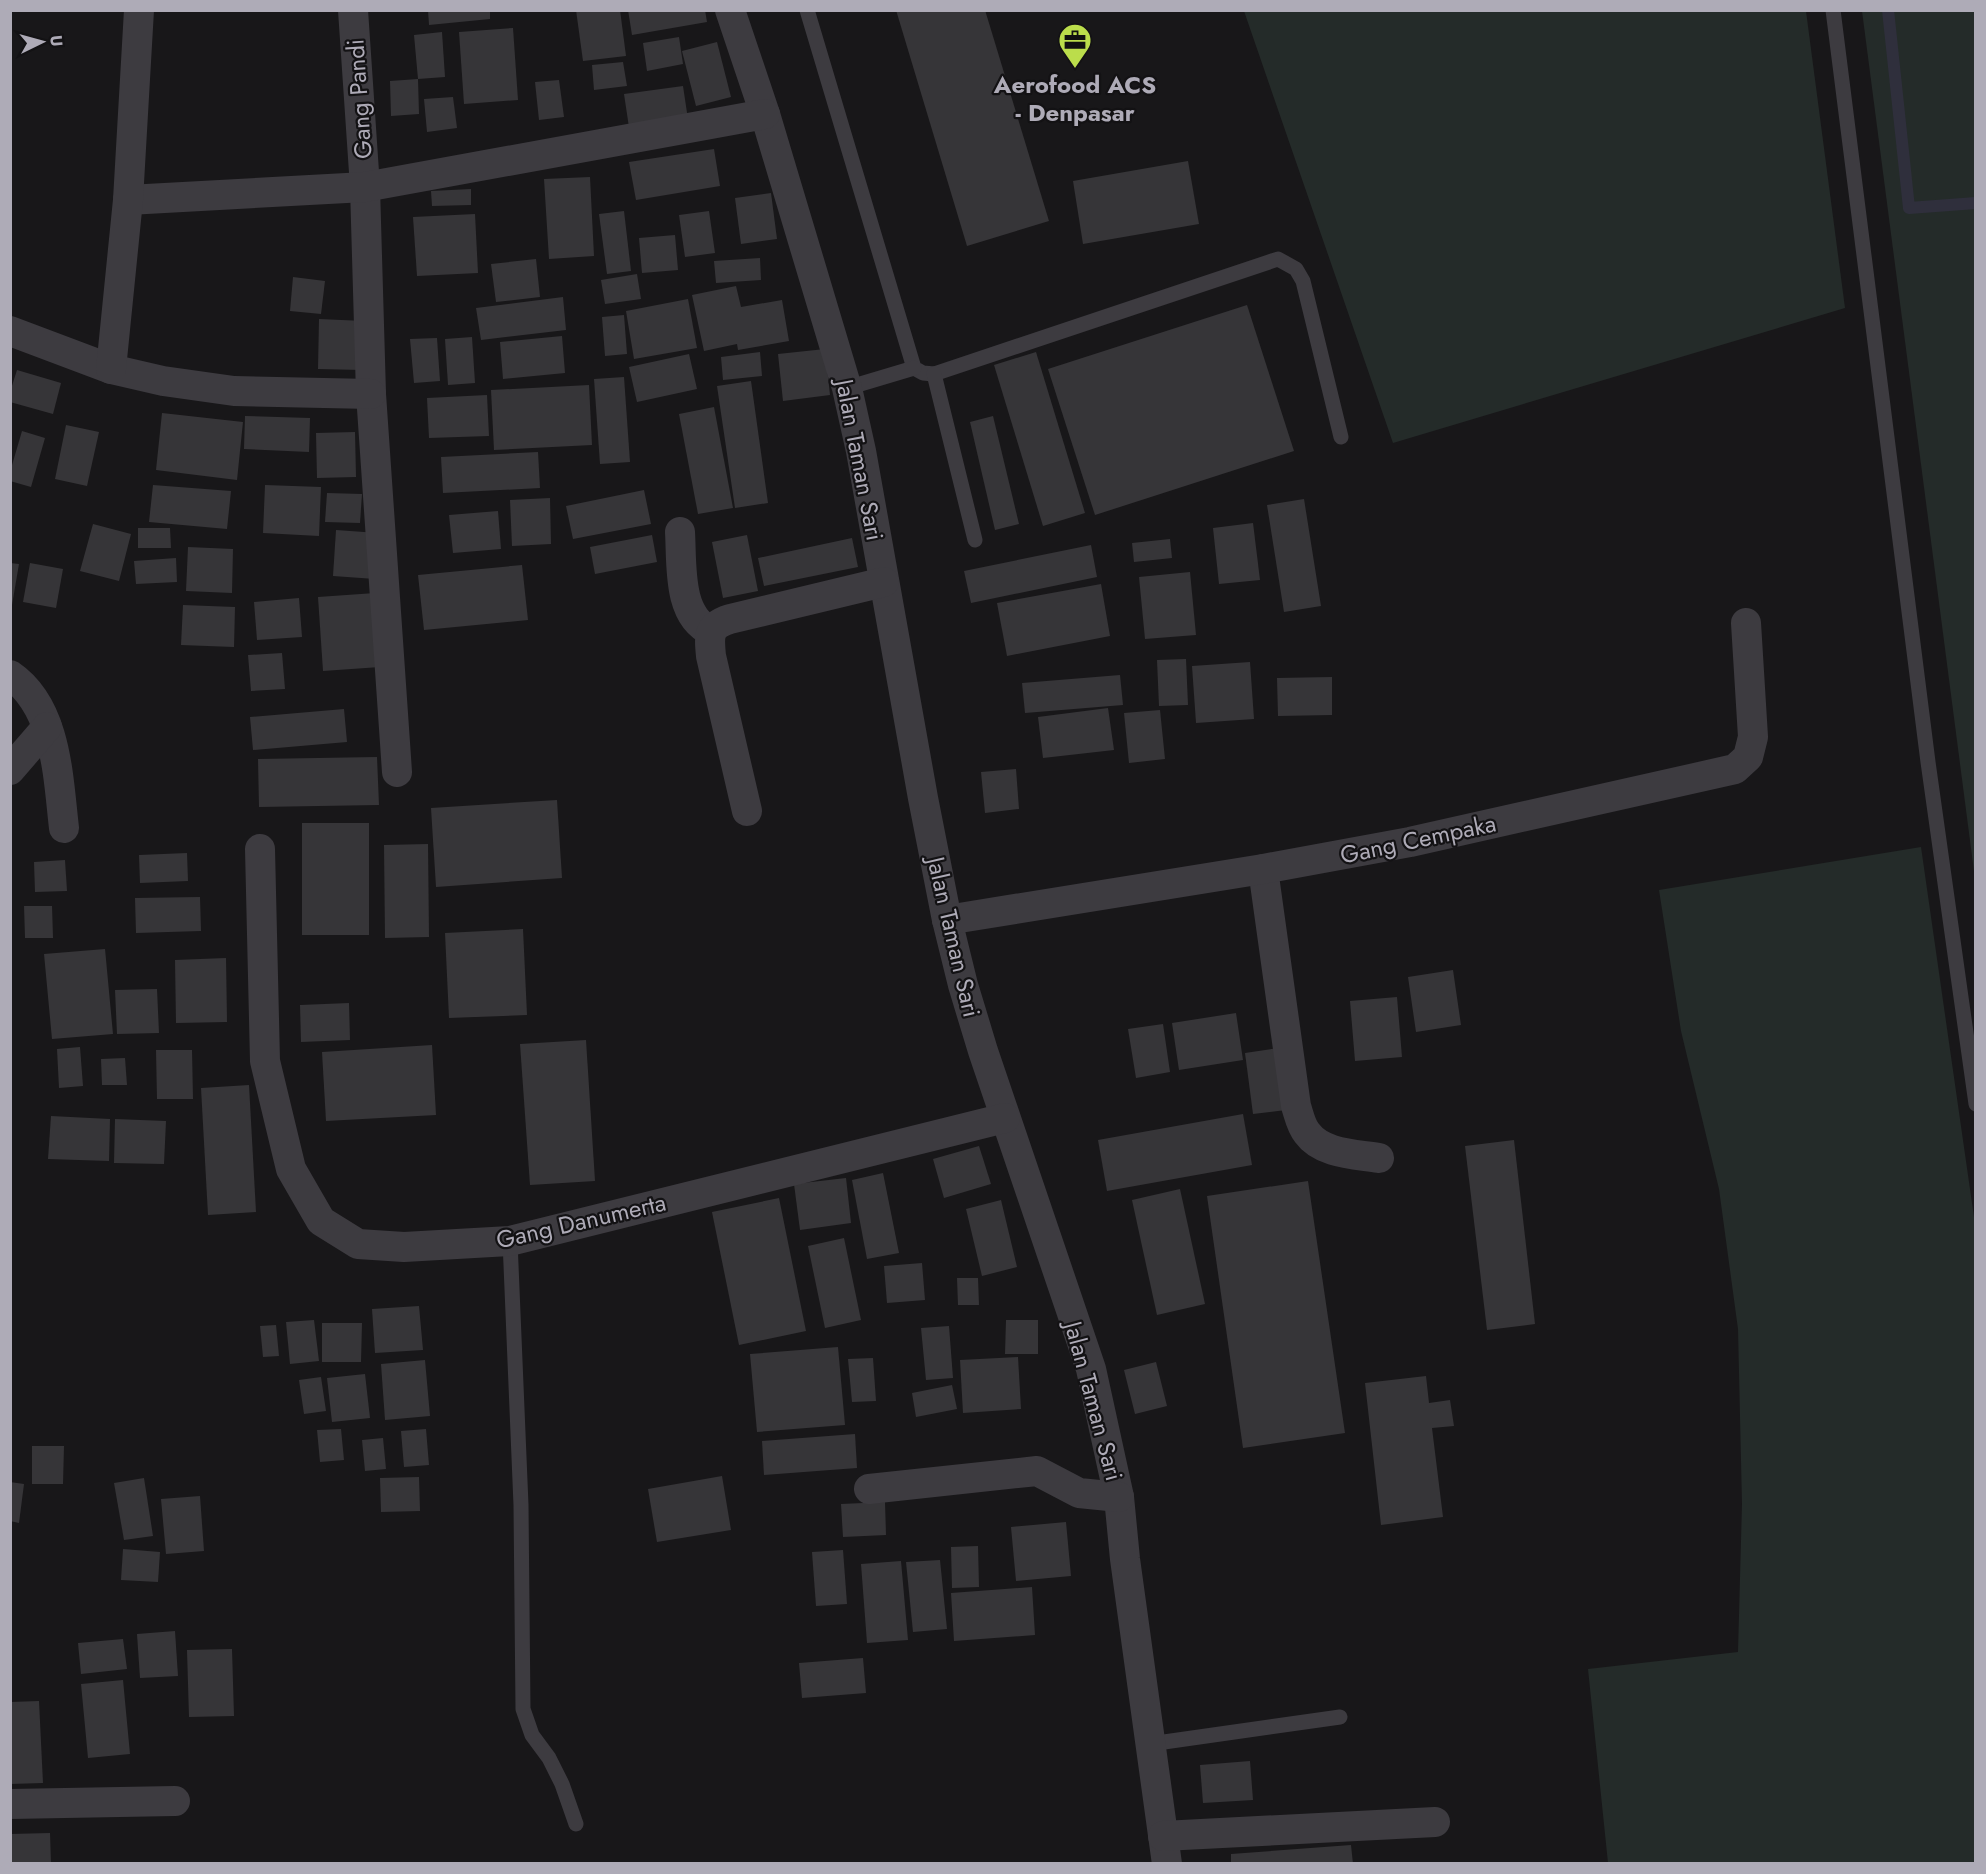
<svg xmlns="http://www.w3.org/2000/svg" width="1986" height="1874" font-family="Jost,sans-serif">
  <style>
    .green { fill: #242b29 }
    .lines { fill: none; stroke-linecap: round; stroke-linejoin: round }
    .stream { stroke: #2f2f3c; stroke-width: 12 }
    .building { fill: #363538 }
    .lane { stroke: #3d3b40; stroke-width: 15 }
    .street { stroke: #3d3b40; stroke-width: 30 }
    .labels { text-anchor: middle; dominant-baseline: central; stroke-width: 4.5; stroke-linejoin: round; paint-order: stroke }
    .poi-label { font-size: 24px; font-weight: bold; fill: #aeabb7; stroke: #131214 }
    .street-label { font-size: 24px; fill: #aeabb7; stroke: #131214 }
  </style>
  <rect width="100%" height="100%" fill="#181719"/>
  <!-- green -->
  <g class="green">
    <polygon points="1244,11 1806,11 1845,308 1393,443"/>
    <polygon points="1862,11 1975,11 1975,879"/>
    <polygon points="1921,847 1976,1231 1975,1863 1608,1863 1588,1669 1738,1652 1742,1504 1738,1329 1719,1189 1681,1031 1659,890"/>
  </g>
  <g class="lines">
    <!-- stream -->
    <polyline class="stream" points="1888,10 1909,208 1976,203"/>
  </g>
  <!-- building -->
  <g class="building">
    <polygon points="428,10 490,10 490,19 429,25"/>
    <polygon points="576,10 620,10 626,56 583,61"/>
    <polygon points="628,10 705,10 707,22 632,35"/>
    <polygon points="896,10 985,10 1049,221 967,246"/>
    <polygon points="513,28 518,100 464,104 459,32"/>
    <polygon points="442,32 445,77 418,79 414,35"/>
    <polygon points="679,37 683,64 647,71 643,43"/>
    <polygon points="717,42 731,97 696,106 682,51"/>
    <polygon points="623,62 627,86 594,90 592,65"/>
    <polygon points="418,79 419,114 391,116 390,81"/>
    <polygon points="559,80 564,117 539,120 535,82"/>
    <polygon points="683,86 689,126 630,134 624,94"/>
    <polygon points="453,97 457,128 427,132 424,99"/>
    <polygon points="714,149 720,186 636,200 629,162"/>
    <polygon points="1188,161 1199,224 1083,244 1073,181"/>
    <polygon points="590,177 594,256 549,259 544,179"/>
    <polygon points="471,189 471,205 432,206 431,191"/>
    <polygon points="771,193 777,239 741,244 735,198"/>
    <polygon points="624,211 631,271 607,274 599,214"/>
    <polygon points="709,211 715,253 685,257 679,215"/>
    <polygon points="475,214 478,273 417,276 413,217"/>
    <polygon points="675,235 678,270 642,273 639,238"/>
    <polygon points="760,258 761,280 716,283 714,261"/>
    <polygon points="536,259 540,297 496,302 491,264"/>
    <polygon points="637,274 641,299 605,304 601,280"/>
    <polygon points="293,277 325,281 321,314 290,311"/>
    <polygon points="736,286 741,307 782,300 789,341 738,350 737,344 704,351 692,295"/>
    <polygon points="563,297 566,330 481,340 476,308"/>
    <polygon points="688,299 697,348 634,359 626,311"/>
    <polygon points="1247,305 1294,451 1095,515 1048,369"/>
    <polygon points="624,315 627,354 605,356 602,317"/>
    <polygon points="319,319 364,321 362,370 318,369"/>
    <polygon points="562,336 565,373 503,379 500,342"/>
    <polygon points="472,337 475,383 448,385 445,339"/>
    <polygon points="437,338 440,381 414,383 410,339"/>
    <polygon points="825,349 830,395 783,401 778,354"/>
    <polygon points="760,352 762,376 723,380 721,357"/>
    <polygon points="1036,352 1085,513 1043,526 994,365"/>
    <polygon points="689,354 697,389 637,402 629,367"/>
    <polygon points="17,370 61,383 53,414 10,402 10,392"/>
    <polygon points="624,377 630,462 600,464 594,379"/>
    <polygon points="751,381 768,503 735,508 717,386"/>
    <polygon points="589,385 592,445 494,450 491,390"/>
    <polygon points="487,395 489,436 429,438 427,398"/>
    <polygon points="714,407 733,508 698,514 679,414"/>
    <polygon points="162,413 243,422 237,480 156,470"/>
    <polygon points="245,416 310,418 309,452 244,449"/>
    <polygon points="993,416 1019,524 995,530 970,422"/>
    <polygon points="66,425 99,432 87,486 55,479"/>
    <polygon points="22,431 45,438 31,487 10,481 10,472"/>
    <polygon points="355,432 356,477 317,478 316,433"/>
    <polygon points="538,452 540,488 443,493 441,457"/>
    <polygon points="153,485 231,491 227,529 149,522"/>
    <polygon points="265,485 321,487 319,536 263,533"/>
    <polygon points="644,490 651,524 573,539 566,506"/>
    <polygon points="327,493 362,494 360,523 325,522"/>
    <polygon points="550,498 551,544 512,546 510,500"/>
    <polygon points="1304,499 1321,606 1284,612 1267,505"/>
    <polygon points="498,511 501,549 453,553 449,515"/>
    <polygon points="1253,523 1260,580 1219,584 1213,528"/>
    <polygon points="93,524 131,534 119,581 80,571"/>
    <polygon points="138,528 170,528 171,548 138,548"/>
    <polygon points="336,530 378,533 375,579 333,576"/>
    <polygon points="652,535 657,562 595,574 590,547"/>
    <polygon points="747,535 758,591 723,598 712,542"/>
    <polygon points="852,538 858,567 764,586 758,558"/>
    <polygon points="1170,539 1172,558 1134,562 1132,543"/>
    <polygon points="1091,545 1097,577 971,603 964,571"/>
    <polygon points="188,547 233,549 232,593 186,591"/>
    <polygon points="176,558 177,582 136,584 134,561"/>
    <polygon points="10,563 19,564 12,605 10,605"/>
    <polygon points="30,563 63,569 56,608 23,602"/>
    <polygon points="522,565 528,620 424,630 418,575"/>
    <polygon points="1190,572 1196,635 1145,639 1139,577"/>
    <polygon points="1101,584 1110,636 1007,656 997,603"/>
    <polygon points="375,593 380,667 323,671 318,597"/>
    <polygon points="299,598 302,637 257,640 254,602"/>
    <polygon points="183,605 235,607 234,647 181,645"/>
    <polygon points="282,653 285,689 251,691 248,655"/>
    <polygon points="1186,659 1188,705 1159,706 1157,660"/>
    <polygon points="1250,662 1254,719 1196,723 1192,666"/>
    <polygon points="1120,675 1123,705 1025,713 1022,683"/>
    <polygon points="1332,677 1332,715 1278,716 1277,678"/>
    <polygon points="1108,708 1114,750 1043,758 1038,717"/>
    <polygon points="344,709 347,742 253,750 250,717"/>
    <polygon points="1160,710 1165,759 1129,763 1124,713"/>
    <polygon points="377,757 379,805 259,807 258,759"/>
    <polygon points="1016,769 1019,809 985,813 981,772"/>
    <polygon points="557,800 562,878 436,887 431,808"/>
    <rect x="302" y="823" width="67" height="112"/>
    <polygon points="428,844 429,937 385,938 384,845"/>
    <polygon points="187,853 188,881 140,883 139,855"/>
    <polygon points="65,860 67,891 35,892 34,862"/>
    <polygon points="200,897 201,931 136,933 135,898"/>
    <polygon points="24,906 52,906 53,938 25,938"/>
    <polygon points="523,929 527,1015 449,1018 445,933"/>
    <polygon points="105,949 113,1034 52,1039 44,954"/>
    <polygon points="226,958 227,1022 176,1023 175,960"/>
    <polygon points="1453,970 1461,1025 1416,1032 1408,977"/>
    <polygon points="157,989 159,1033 117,1034 115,990"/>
    <polygon points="1397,997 1402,1057 1355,1061 1350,1001"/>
    <polygon points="349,1003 350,1040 301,1042 300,1005"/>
    <polygon points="1236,1013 1243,1060 1179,1070 1172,1023"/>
    <polygon points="1163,1024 1170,1072 1136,1078 1128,1029"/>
    <polygon points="586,1040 595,1181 530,1185 520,1044"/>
    <polygon points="432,1045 436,1115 326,1121 322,1052"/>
    <polygon points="80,1047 83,1086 59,1088 57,1049"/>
    <polygon points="1278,1048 1286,1110 1253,1114 1245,1053"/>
    <polygon points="156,1050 192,1050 193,1099 157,1099"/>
    <polygon points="125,1058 127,1085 102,1085 101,1059"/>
    <polygon points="249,1085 256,1212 208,1215 201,1088"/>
    <polygon points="1243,1114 1252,1165 1107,1191 1098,1140"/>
    <polygon points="51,1116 110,1119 109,1161 48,1159"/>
    <polygon points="115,1119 166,1121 164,1164 114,1163"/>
    <polygon points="1514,1140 1535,1324 1487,1330 1465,1146"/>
    <polygon points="979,1146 991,1184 944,1198 933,1159"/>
    <polygon points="883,1173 899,1253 867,1259 852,1180"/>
    <polygon points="846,1178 851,1223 800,1230 794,1184"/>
    <polygon points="1308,1181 1345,1433 1243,1448 1207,1196"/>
    <polygon points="1180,1189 1205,1304 1157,1315 1132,1200"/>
    <polygon points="779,1198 806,1331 739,1345 712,1212"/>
    <polygon points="1001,1200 1017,1267 982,1276 966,1209"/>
    <polygon points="844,1238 861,1320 825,1328 808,1246"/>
    <polygon points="922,1263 925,1300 887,1303 884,1266"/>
    <polygon points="957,1278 978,1278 979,1305 958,1305"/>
    <polygon points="419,1306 423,1350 375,1353 372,1309"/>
    <polygon points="314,1320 319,1361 290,1364 286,1322"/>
    <polygon points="1006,1320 1038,1320 1038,1354 1005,1354"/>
    <polygon points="322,1323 362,1323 361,1362 322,1362"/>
    <polygon points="276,1325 279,1356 263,1357 260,1326"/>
    <polygon points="949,1326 953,1378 926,1380 921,1328"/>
    <polygon points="838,1347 845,1425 757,1432 750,1354"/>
    <polygon points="1018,1357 1021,1409 963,1413 960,1360"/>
    <polygon points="873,1358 876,1401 852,1402 848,1359"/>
    <polygon points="425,1360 430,1416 385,1420 381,1364"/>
    <polygon points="1156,1362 1167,1406 1135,1414 1124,1370"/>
    <polygon points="365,1374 370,1418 332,1422 327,1378"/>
    <polygon points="1426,1376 1429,1403 1450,1400 1454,1426 1432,1428 1443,1517 1381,1525 1365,1383"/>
    <polygon points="321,1377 326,1411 304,1414 299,1380"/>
    <polygon points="952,1385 957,1409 916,1417 912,1393"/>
    <polygon points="341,1429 344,1460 320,1462 317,1430"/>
    <polygon points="426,1429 429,1465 404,1467 401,1431"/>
    <polygon points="855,1434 857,1468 764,1475 762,1441"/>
    <polygon points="383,1438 386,1469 365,1471 362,1440"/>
    <polygon points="32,1446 64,1446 63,1484 32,1484"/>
    <polygon points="722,1476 731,1530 657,1542 648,1489"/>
    <polygon points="419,1477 420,1511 381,1512 380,1478"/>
    <polygon points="144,1478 153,1536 124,1540 114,1483"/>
    <polygon points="10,1482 24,1484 19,1523 10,1521"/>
    <polygon points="200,1496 204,1551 166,1554 161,1499"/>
    <polygon points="885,1502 886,1535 843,1537 841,1504"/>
    <polygon points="1066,1522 1071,1576 1016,1581 1011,1527"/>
    <polygon points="978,1546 979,1587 952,1588 951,1547"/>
    <polygon points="123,1549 160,1552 158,1582 121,1580"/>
    <polygon points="843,1550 847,1604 816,1606 812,1552"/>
    <polygon points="940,1560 947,1629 913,1632 906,1562"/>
    <polygon points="901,1561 908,1640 867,1643 861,1564"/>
    <polygon points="1032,1587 1035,1635 954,1641 951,1593"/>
    <polygon points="175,1631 178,1676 140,1678 137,1634"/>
    <polygon points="123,1639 127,1669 81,1674 78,1643"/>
    <polygon points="232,1649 234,1716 189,1717 187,1650"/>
    <polygon points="863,1658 866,1693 802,1698 799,1663"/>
    <polygon points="123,1680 130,1754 88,1758 81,1684"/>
    <polygon points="39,1701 43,1783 10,1784 10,1702"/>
    <polygon points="1250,1761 1253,1800 1203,1803 1200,1765"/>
    <polygon points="50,1833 51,1864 10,1864 10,1834"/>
    <polygon points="1351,1845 1353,1864 1231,1864 1231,1854"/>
  </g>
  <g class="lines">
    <!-- lane -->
    <g class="lane">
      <polyline points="807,10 914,368 923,373 934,374 1278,259 1296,269 1303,281 1341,437"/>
      <polyline points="1833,10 1928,762 1976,1104"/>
      <polyline points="934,374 975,540"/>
      <polyline points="847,388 914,368"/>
      <polyline points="510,1241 521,1505 523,1709 532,1735 549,1758 562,1784 576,1824"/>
      <polyline points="1150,1744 1340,1717"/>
    </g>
    <!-- street -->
    <g class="street">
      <polyline points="353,10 365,187 371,394 397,772"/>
      <polyline points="730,10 765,114 847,388 861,451 923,798 947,920 963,985 983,1051 1091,1369 1119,1497 1125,1559 1167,1864"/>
      <polyline points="128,200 365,187 765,114"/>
      <polyline points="10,331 111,369 163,381 234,391 371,394"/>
      <polyline points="111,369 128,200 139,10"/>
      <path d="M680,532C682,564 677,616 711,631"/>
      <path d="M10,675C57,707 58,777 64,828"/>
      <polyline points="10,770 47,727"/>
      <path d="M747,811L711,656C709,635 708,626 730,619L884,582"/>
      <polyline points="260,849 265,1061 291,1169 321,1221 358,1244 404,1247 510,1241 1005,1118"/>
      <path d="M1263,869L1296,1106C1299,1115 1301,1126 1307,1133C1322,1154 1355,1154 1379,1158"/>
      <polyline points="947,920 1263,869 1410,842 1735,769 1748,757 1753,737 1746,623"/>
      <polyline points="869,1489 1037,1471 1079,1493 1119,1497"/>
      <polyline points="10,1804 175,1801"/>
      <polyline points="1163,1836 1435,1822"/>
    </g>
  </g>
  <!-- icons -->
  <defs>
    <symbol id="office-pin" viewBox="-11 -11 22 30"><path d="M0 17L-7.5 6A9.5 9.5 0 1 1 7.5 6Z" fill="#bbdd4b" stroke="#131214"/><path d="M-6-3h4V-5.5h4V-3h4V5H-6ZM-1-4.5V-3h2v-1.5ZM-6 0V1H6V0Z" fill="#111"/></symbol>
  </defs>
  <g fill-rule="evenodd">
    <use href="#office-pin" x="1056" y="21" width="38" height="52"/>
  </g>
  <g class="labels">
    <!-- poi labels -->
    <g class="poi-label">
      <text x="1075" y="84">Aerofood ACS<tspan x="1075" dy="28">- Denpasar</tspan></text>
    </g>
    <!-- street labels -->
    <g class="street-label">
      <text transform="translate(359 99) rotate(-94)">Gang Pandi</text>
      <text transform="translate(860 460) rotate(79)">Jalan Taman Sari</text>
      <text transform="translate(1418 839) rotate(-12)">Gang Cempaka</text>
      <text transform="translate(954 937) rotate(77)">Jalan Taman Sari</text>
      <text transform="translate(581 1221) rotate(-13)">Gang Danumerta</text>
      <text transform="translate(1094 1401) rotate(75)">Jalan Taman Sari</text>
    </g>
  </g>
  <!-- border -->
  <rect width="1986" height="1874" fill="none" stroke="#aeabb7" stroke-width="24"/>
  <!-- north arrow -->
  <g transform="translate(42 42) rotate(85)" stroke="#131214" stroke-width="4.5" paint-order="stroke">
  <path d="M0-4.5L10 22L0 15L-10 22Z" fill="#aeabb7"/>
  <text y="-9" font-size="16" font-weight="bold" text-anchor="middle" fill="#aeabb7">U</text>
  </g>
</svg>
